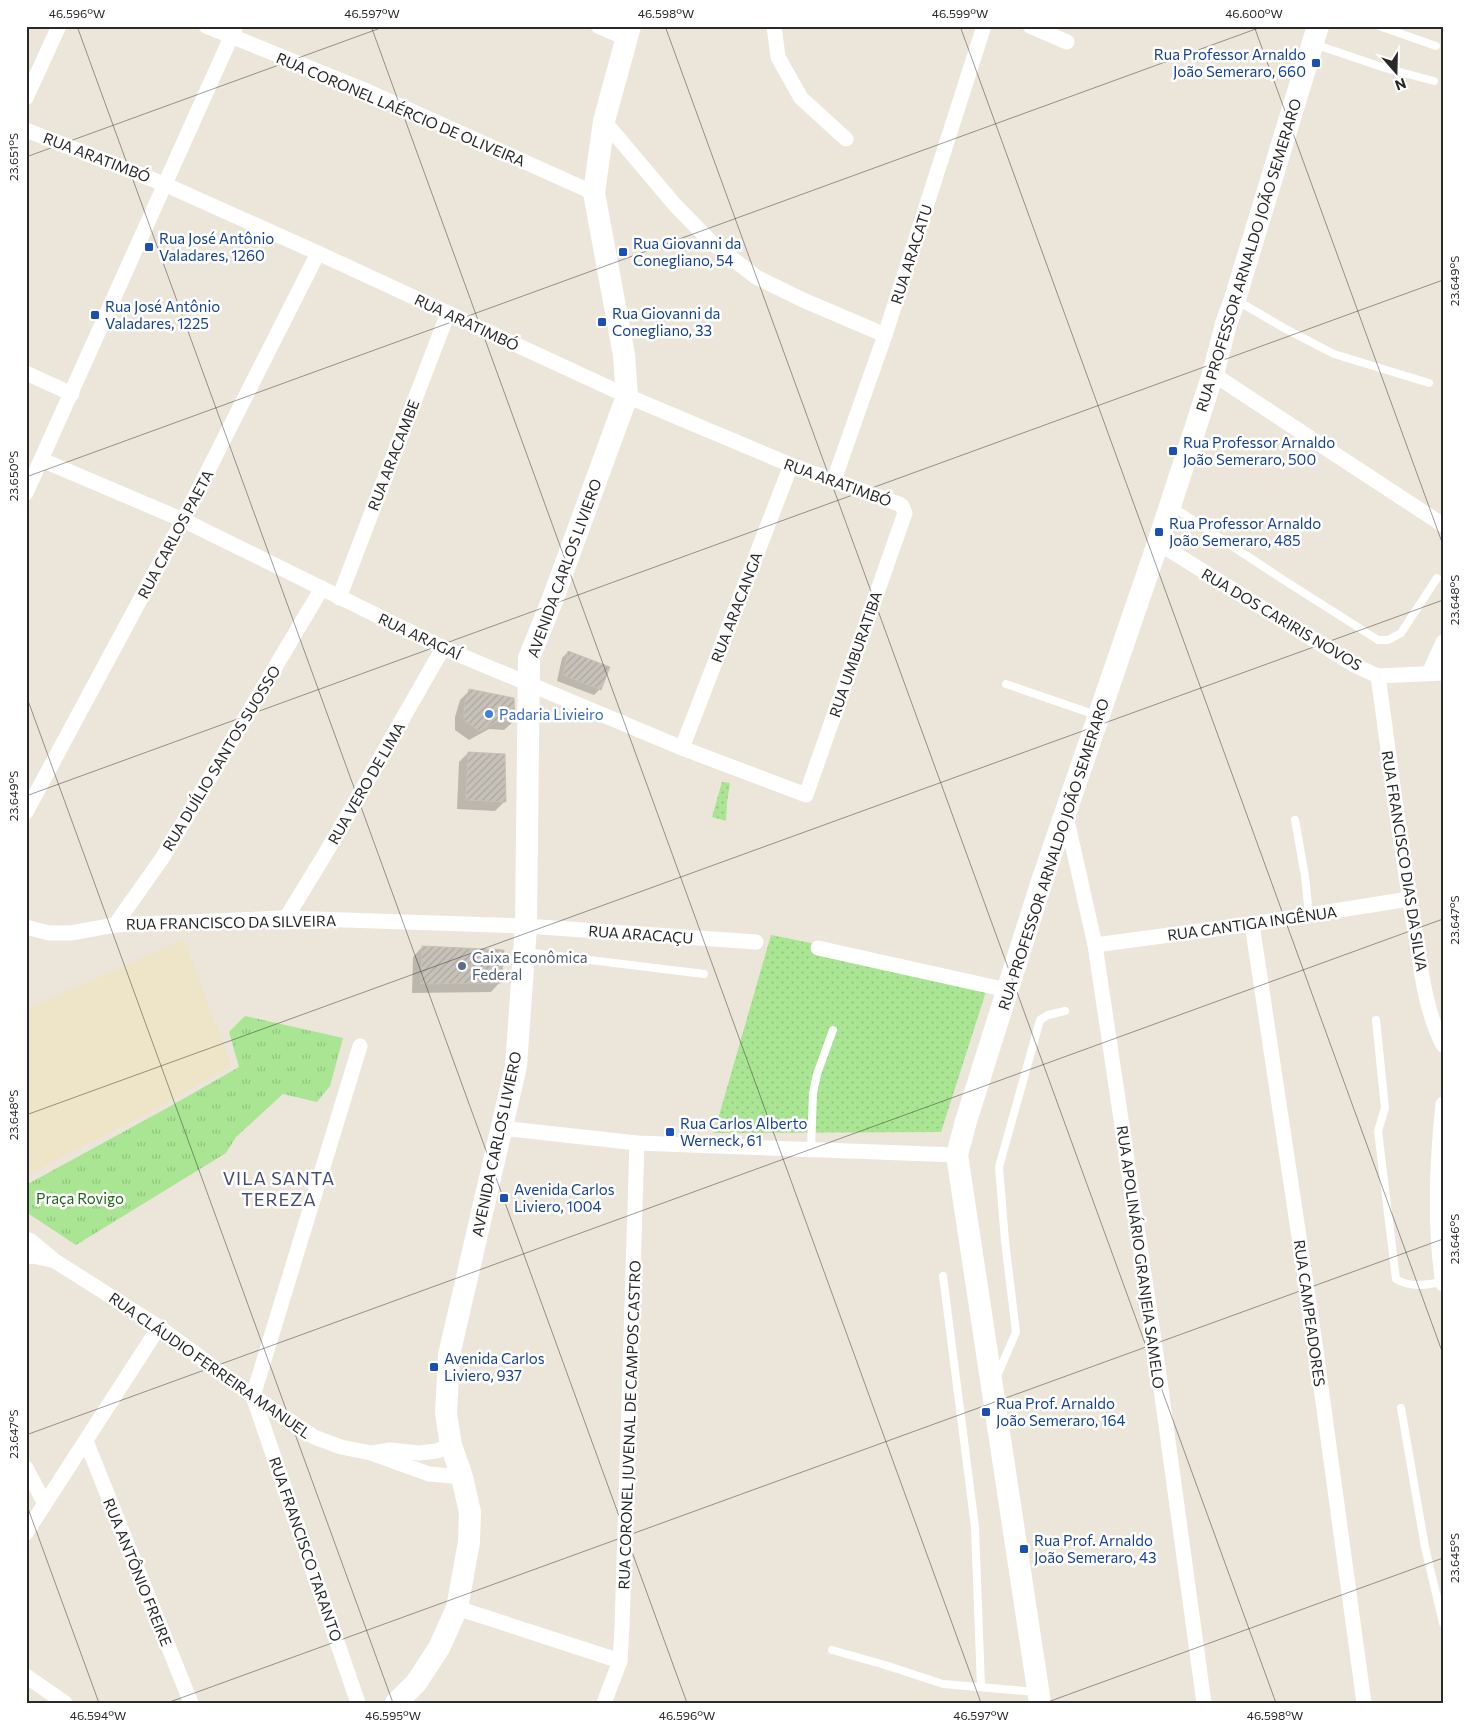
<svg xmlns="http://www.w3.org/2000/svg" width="1469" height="1729" font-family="Commissioner,sans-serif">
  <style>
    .education { fill: #eee5c8 }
    .grass { fill: url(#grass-dots) }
    .park { fill: url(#park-tufts) }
    .shadow { fill: #0003 }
    .building { fill: url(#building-hatch); stroke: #c7c1b3 }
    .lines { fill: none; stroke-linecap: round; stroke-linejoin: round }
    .lane { stroke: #fff; stroke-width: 8 }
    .street { stroke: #fff; stroke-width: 15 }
    .secondary { stroke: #fff; stroke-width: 22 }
    .ticks { fill: none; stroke: #292929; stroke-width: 1; stroke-opacity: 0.45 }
    .transit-dot { fill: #1a4fb4; stroke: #fff; stroke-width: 2 }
    .shop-dot { fill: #3f7fe0; stroke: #fff; stroke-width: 2 }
    .service-dot { fill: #5c6f8a; stroke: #fff; stroke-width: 2 }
    .labels { text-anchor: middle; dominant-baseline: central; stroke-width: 5; stroke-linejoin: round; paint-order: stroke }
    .transit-label { font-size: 15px; fill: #164399; stroke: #fff; text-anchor: start }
    .street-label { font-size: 15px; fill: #292929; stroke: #fff }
    .shop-label { font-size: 15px; fill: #366cbe; stroke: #fff; text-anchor: start }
    .service-label { font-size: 15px; fill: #4e5e75; stroke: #fff; text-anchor: start }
    .park-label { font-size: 15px; fill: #216817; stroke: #fff }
    .quarter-label { font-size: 18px; letter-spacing: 1px; fill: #474d7b; stroke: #fff }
    .neatline { fill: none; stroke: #292929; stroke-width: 2 }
    .ticks-label { font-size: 12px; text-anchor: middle; fill: #292929 }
  </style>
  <defs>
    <pattern id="grass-dots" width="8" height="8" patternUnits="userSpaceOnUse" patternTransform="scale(1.25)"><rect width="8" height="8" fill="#a9e593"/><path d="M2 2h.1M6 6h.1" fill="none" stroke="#91c47f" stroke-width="1.8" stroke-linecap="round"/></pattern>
    <pattern id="park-tufts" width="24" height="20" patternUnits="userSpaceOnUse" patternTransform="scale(1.25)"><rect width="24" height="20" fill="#a9e593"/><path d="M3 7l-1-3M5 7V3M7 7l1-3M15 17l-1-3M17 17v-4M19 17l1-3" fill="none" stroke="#91c47f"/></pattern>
    <pattern id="building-hatch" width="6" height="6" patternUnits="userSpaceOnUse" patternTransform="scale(1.25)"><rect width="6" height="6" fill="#c7c2b9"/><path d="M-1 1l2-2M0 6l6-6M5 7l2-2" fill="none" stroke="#aba79f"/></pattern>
  </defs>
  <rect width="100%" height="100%" fill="#ece5d9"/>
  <!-- education -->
  <polygon class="education" points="184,939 231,1065 160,1107 26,1176 26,1010"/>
  <!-- grass -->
  <g class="grass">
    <polygon points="722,782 730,783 727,802 726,821 712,817"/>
    <polygon points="771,935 990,979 941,1132 714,1133"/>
  </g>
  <!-- park -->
  <polygon class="park" points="245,1016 343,1038 330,1086 317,1102 283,1094 236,1137 226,1153 76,1245 26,1212 26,1185 167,1108 239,1067 229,1032"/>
  <!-- shadow -->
  <g class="shadow">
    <polygon points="568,652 600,689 594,695 557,681 562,658"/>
    <polygon points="470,690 514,721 504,730 489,729 469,740 455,730 455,717 460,700"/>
    <polygon points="468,753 504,802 495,811 457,809 459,762"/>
    <polygon points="422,947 500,982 491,992 412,993 413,957"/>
  </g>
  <!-- building -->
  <g class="building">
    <polygon points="568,651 610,667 601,690 563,675"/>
    <polygon points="469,689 514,698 515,721 499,721 479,731 464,720 464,707"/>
    <polygon points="468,752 505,754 506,802 466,800"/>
    <polygon points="422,946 504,950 501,983 421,984"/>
  </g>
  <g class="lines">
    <!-- lane -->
    <g class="lane">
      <polyline points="1379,26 1436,46"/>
      <polyline points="1314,44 1385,68 1434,81"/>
      <polyline points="1236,300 1284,328 1334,354 1429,383"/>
      <polyline points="1173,507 1279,577 1378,640 1388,640 1401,633 1437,578"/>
      <polyline points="1006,684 1096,715"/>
      <polyline points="1295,820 1305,876 1309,915"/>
      <polyline points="525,952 704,974"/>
      <path d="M1376,1020L1385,1108L1378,1131L1396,1279C1410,1288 1426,1285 1442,1282"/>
      <polyline points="811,1150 813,1093 817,1074 833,1030"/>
      <polyline points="943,1276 975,1527 981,1687"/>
      <polyline points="997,1376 1016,1332 1005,1241 999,1167 1040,1020 1048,1015 1065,1011"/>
      <polyline points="1401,1408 1425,1547 1443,1623"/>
      <polyline points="832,1650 885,1665 943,1684 1037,1692"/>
    </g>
    <!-- street -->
    <g class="street">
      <polyline points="206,26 367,91 594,193"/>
      <polyline points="598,26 626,38"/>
      <polyline points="774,26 778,57 801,98 846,139"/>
      <polyline points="1030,26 1067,42"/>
      <polyline points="26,98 59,26"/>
      <polyline points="604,121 675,205 712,243 756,277 803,300 885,335"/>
      <polyline points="26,130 164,184 318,253 627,396 791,465 899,504 902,506 905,513 806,795 682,748 443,648 183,520 42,460"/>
      <polyline points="26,373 72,394"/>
      <polyline points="1213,374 1443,525"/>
      <polyline points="834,480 885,335 984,26"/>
      <polyline points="26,493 236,26"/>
      <polyline points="1158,543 1354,665 1378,676 1443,673"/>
      <polyline points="339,598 448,313"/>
      <polyline points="1429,673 1443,642"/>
      <path d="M1378,676C1390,761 1400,846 1415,931C1421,969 1425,1010 1443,1045"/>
      <polyline points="682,748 791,465"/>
      <polyline points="26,812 183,520 318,253"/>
      <polyline points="1066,816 1095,945 1158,1367 1204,1703"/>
      <polyline points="286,918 327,851 443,648"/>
      <polyline points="1252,924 1315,1343 1364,1703"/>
      <polyline points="115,925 163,857 322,588"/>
      <polyline points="26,927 49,933 71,933 115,925 286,918 526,926 756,942"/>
      <polyline points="1095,945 1252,924 1409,899"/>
      <polyline points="818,948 1007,990"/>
      <path d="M1443,1104C1437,1161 1434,1227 1443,1284"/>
      <polyline points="501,1128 637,1143 957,1155"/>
      <polyline points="26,1239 31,1241 55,1261 159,1327 253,1396 314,1437 341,1447 371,1453 429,1474 462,1477"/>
      <polyline points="26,1257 33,1256 51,1260"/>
      <polyline points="86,1441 191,1703"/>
      <polyline points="372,1453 390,1450 419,1453 437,1451 451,1445"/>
      <polyline points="26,1468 45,1504"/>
      <polyline points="26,1533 159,1327"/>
      <polyline points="457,1608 620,1661"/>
      <polyline points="26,1676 65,1703"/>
      <polyline points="358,1703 253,1396 360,1046"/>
      <polyline points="604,1703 620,1661 622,1627 637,1143"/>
    </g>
    <!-- secondary -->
    <g class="secondary">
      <polyline points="396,1703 416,1683 439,1648 457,1608 469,1542 470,1512 462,1477 451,1445 446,1414 449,1355 516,1066 526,926 529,658 552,601 627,396 624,355 594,193 604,121 630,26"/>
      <polyline points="1040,1703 957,1155 966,1121 1042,881 1158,543 1213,374 1226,324 1235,299 1318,26"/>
    </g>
  </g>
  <!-- ticks -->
  <path class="ticks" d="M77,26L687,1703M371,26L981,1703M665,26L1276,1703M960,26L1443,1354M1254,26L1443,545M26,157L386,26M26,477L1264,26M26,695L393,1703M26,796L1443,280M26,1115L1443,600M26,1435L1443,919M26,1503L99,1703M167,1703L1443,1239M1045,1703L1443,1558"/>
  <!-- markers -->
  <g class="transit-dot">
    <rect x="1311" y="58" width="10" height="10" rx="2.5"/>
    <rect x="144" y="242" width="10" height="10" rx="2.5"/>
    <rect x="618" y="247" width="10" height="10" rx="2.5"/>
    <rect x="90" y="310" width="10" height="10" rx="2.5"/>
    <rect x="597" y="317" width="10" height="10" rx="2.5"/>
    <rect x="1168" y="446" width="10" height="10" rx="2.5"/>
    <rect x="1154" y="527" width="10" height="10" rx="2.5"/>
    <rect x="665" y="1127" width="10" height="10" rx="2.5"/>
    <rect x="499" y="1193" width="10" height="10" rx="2.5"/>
    <rect x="429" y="1362" width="10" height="10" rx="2.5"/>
    <rect x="981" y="1407" width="10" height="10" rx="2.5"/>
    <rect x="1019" y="1544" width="10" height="10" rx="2.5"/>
  </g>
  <circle class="shop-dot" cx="489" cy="714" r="5"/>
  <circle class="service-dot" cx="462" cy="966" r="5"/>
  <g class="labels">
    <!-- transit labels -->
    <g class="transit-label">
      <text x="1306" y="54" text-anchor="end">Rua Professor Arnaldo<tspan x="1306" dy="17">João Semeraro, 660</tspan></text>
      <text x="159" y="238">Rua José Antônio<tspan x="159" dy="17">Valadares, 1260</tspan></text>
      <text x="633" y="243">Rua Giovanni da<tspan x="633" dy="17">Conegliano, 54</tspan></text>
      <text x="105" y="306">Rua José Antônio<tspan x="105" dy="17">Valadares, 1225</tspan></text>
      <text x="612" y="313">Rua Giovanni da<tspan x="612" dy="17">Conegliano, 33</tspan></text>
      <text x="1183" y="442">Rua Professor Arnaldo<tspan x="1183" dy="17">João Semeraro, 500</tspan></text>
      <text x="1169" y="523">Rua Professor Arnaldo<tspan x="1169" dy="17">João Semeraro, 485</tspan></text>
      <text x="680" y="1123">Rua Carlos Alberto<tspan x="680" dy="17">Werneck, 61</tspan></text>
      <text x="514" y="1189">Avenida Carlos<tspan x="514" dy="17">Liviero, 1004</tspan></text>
      <text x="444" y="1358">Avenida Carlos<tspan x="444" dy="17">Liviero, 937</tspan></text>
      <text x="996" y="1403">Rua Prof. Arnaldo<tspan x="996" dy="17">João Semeraro, 164</tspan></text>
      <text x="1034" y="1540">Rua Prof. Arnaldo<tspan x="1034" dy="17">João Semeraro, 43</tspan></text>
    </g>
    <!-- street labels -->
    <g class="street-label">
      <text transform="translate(401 109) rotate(23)">RUA CORONEL LAÉRCIO DE OLIVEIRA</text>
      <text transform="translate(97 157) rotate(21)">RUA ARATIMBÓ</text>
      <text transform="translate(911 254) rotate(-72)">RUA ARACATU</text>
      <text transform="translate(1248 255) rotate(-73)">RUA PROFESSOR ARNALDO JOÃO SEMERARO</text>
      <text transform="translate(467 322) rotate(25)">RUA ARATIMBÓ</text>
      <text transform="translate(393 455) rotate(-69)">RUA ARACAMBE</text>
      <text transform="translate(838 482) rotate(20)">RUA ARATIMBÓ</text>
      <text transform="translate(175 534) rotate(-62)">RUA CARLOS PAETA</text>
      <text transform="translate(564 568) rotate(-70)">AVENIDA CARLOS LIVIERO</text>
      <text transform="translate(736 607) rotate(-69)">RUA ARACANGA</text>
      <text transform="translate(1282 619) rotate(31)">RUA DOS CARIRIS NOVOS</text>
      <text transform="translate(420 636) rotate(25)">RUA ARAGAÍ</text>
      <text transform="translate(855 654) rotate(-71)">RUA UMBURATIBA</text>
      <text transform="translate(221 758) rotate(-59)">RUA DUÍLIO SANTOS SUOSSO</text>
      <text transform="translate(366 783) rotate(-60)">RUA VERO DE LIMA</text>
      <text transform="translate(1053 854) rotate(-72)">RUA PROFESSOR ARNALDO JOÃO SEMERARO</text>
      <text transform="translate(1405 861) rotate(81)">RUA FRANCISCO DIAS DA SILVA</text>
      <text transform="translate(231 922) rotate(-1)">RUA FRANCISCO DA SILVEIRA</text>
      <text transform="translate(1252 923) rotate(-8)">RUA CANTIGA INGÊNUA</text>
      <text transform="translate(641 934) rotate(4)">RUA ARACAÇU</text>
      <text transform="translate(496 1144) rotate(-78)">AVENIDA CARLOS LIVIERO</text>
      <text transform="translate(1141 1257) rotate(82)">RUA APOLINÁRIO GRANJEIA SAMELO</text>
      <text transform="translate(1310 1313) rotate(82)">RUA CAMPEADORES</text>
      <text transform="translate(210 1365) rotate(35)">RUA CLÁUDIO FERREIRA MANUEL</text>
      <text transform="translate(629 1425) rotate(-88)">RUA CORONEL JUVENAL DE CAMPOS CASTRO</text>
      <text transform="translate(306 1549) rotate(71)">RUA FRANCISCO TARANTO</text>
      <text transform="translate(138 1572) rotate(68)">RUA ANTÔNIO FREIRE</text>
    </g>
    <!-- shop labels -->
    <g class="shop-label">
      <text x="499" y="714">Padaria Livieiro</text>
    </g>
    <!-- service labels -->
    <g class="service-label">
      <text x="472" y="957">Caixa Econômica<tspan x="472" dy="17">Federal</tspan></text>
    </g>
    <!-- park labels -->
    <g class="park-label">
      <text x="80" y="1198">Praça Rovigo</text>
    </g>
    <!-- quarter labels -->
    <g class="quarter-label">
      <text x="279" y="1178">VILA SANTA<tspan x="279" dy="21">TEREZA</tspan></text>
    </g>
  </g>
  <!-- border -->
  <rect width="1469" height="1729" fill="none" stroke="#ffffff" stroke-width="55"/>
  <!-- north arrow -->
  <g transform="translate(1396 72) rotate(160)" stroke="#ffffff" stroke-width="4" paint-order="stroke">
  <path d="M0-4L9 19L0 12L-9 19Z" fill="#292929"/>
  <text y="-8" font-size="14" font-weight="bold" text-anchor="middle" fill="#292929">N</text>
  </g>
  <rect x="28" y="28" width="1414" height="1674" class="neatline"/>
  <g class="ticks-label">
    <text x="77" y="18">46.596°W</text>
    <text x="372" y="18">46.597°W</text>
    <text x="666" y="18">46.598°W</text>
    <text x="960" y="18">46.599°W</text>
    <text x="1254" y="18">46.600°W</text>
    <text transform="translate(14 157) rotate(-90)" y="4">23.651°S</text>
    <text transform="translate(1455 281) rotate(-90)" y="4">23.649°S</text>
    <text transform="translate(14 476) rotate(-90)" y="4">23.650°S</text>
    <text transform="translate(1455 600) rotate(-90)" y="4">23.648°S</text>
    <text transform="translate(14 796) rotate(-90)" y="4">23.649°S</text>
    <text transform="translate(1455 920) rotate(-90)" y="4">23.647°S</text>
    <text transform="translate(14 1115) rotate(-90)" y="4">23.648°S</text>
    <text transform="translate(1455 1239) rotate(-90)" y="4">23.646°S</text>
    <text transform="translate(14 1434) rotate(-90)" y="4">23.647°S</text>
    <text transform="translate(1455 1558) rotate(-90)" y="4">23.645°S</text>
    <text x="98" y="1720">46.594°W</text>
    <text x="393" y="1720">46.595°W</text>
    <text x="687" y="1720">46.596°W</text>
    <text x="981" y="1720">46.597°W</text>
    <text x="1275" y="1720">46.598°W</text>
  </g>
</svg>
